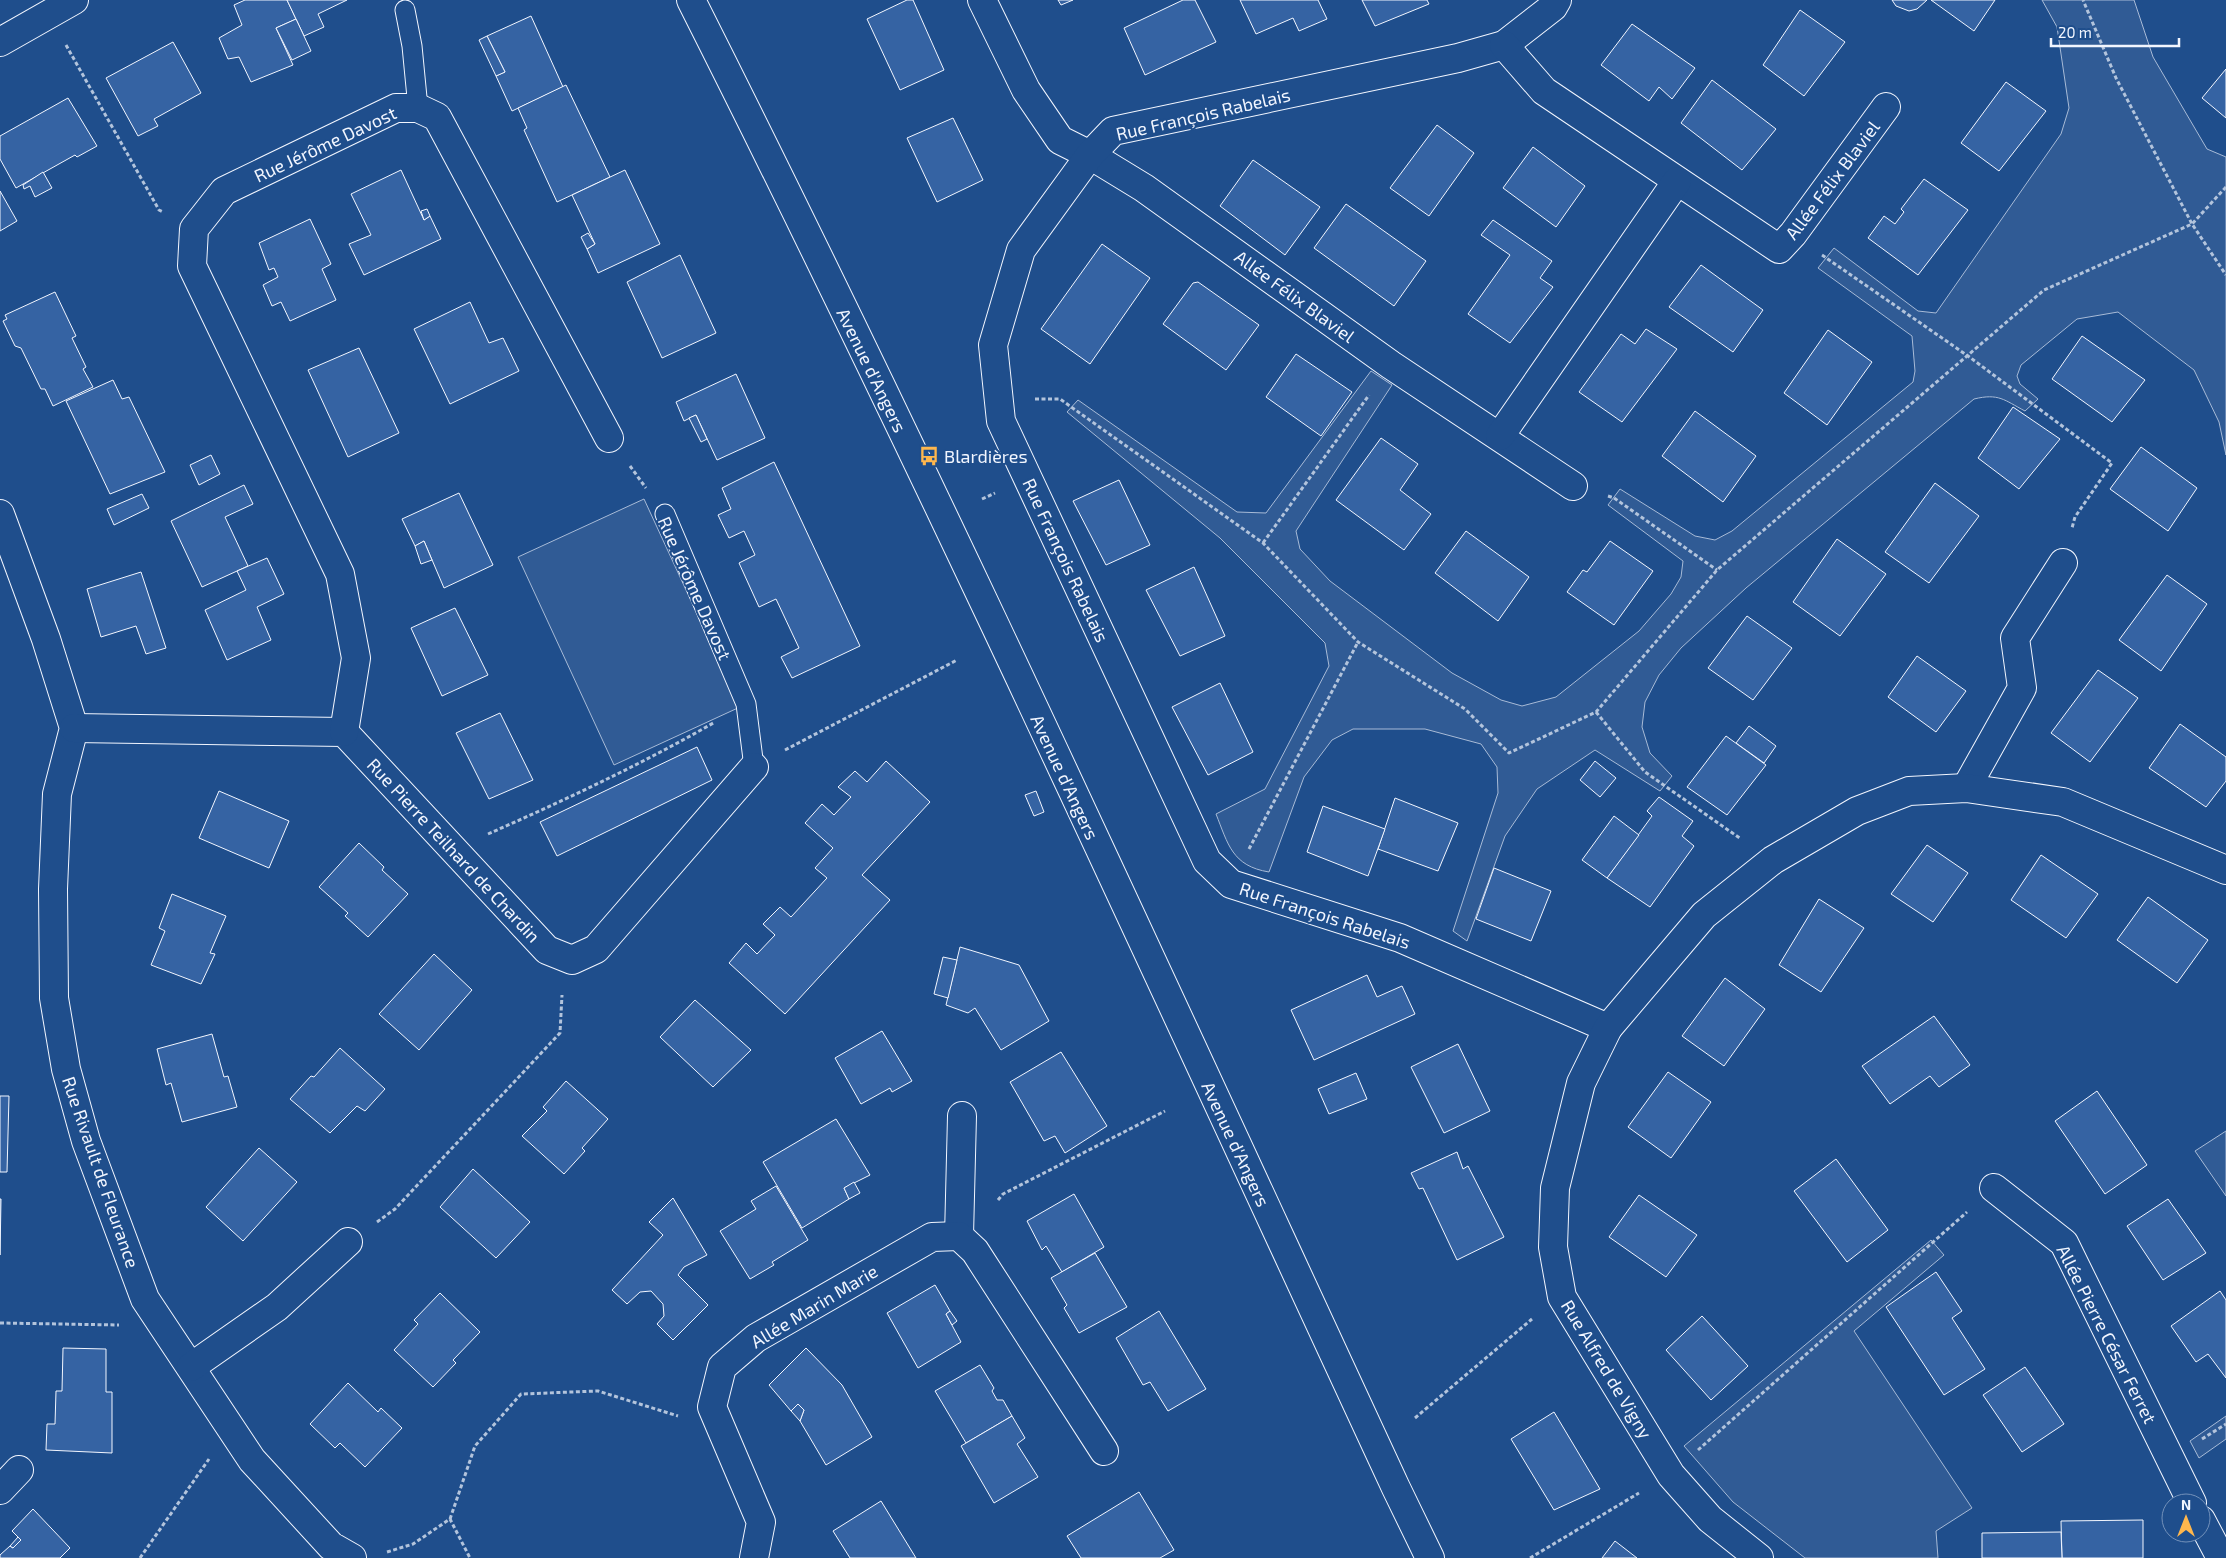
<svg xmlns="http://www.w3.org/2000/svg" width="2226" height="1558" font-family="'Exo 2',sans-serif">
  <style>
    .green { fill: #305b95; stroke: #a8bbd7 }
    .building { fill: #3563a3; stroke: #f2f6ff }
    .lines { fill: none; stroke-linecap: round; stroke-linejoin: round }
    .lane-casing { stroke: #f2f6ff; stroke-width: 21 }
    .street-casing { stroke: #f2f6ff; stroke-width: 30 }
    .secondary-casing { stroke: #f2f6ff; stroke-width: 30 }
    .path { stroke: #b3c4dc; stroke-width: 3; stroke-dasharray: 4 2.5; stroke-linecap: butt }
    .lane { stroke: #1f4e8c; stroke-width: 19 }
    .street { stroke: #1f4e8c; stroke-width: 28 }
    .secondary { stroke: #1f4e8c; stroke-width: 28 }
    .labels { text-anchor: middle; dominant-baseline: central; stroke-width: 4; stroke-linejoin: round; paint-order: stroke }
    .street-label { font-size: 18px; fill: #f2f6ff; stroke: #1f4e8c }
    .poi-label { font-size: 18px; fill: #f2f6ff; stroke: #1f4e8c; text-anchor: start }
  </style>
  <rect width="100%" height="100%" fill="#1f4e8c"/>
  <!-- green -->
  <g class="green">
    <path d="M2042,0H2134L2153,57L2207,149L2226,157V455L2219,422L2194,370L2118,312L2077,319L2021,365L2017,376L2020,384L2038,399L2025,411C2004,400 1999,393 1974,399L1746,588L1681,648L1659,675L1645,702L1642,727L1650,753L1672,776L1660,791L1595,750L1537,789L1505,836L1467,941L1453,931L1498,793L1497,767L1481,744L1425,729H1353L1332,740L1304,777L1269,872C1232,866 1228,844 1216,814L1265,789L1329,666L1325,643L1220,538L1067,412L1078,400L1237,512L1266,513L1371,371L1392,385L1296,531L1300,549L1330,581L1452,673L1501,700L1522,706L1556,697L1639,631L1671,594L1681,577L1683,561L1608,505L1620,489L1695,536L1715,540L1732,531L1913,382L1915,371L1912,336L1818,268L1834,248L1918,311L1936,313L2061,134L2069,108L2057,27Z"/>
    <polygon points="644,499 740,707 614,765 518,557"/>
    <polygon points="2226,1131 2226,1196 2195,1151"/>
    <polygon points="1931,1240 1944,1255 1854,1331 1972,1508 1936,1531 1938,1558 1805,1558 1733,1502 1684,1446"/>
    <polygon points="2226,1416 2226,1439 2199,1458 2190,1441"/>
  </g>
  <!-- building -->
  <g class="building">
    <polygon points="245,0 287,0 296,19 276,28 293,65 251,82 239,57 228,59 219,38 242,25 234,5"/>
    <polygon points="287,0 347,0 318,14 324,27 304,36"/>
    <polygon points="907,0 913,0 944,70 900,90 867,19"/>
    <polygon points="1058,0 1073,0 1061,5"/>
    <polygon points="1183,0 1195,0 1216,42 1145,75 1124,28"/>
    <polygon points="1240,0 1318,0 1327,19 1299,31 1293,18 1256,34"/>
    <polygon points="1362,0 1427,0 1429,4 1375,26"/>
    <polygon points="1892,0 1927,0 1917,9 1909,11 1896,6"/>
    <polygon points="1931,0 1995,0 1974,31"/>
    <polygon points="1800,10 1845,42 1804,96 1763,65"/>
    <polygon points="531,16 563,87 512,111 496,76 505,72 487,36"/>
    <polygon points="296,19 311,51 292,60 276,28"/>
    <polygon points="1632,24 1695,68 1672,99 1659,87 1649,101 1601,65"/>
    <polygon points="487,36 505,72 496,76 479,40"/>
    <polygon points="173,42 201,93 154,119 158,126 138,136 106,78"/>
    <polygon points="2226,69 2226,118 2202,98"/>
    <polygon points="1712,80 1776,129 1742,170 1681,123"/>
    <polygon points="2006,82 2046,111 1999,171 1961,143"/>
    <polygon points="566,85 610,177 557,202 524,130 527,128 518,108"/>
    <polygon points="68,98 97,146 77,157 75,155 16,188 0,159 0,136"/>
    <polygon points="953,118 983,180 937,202 907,138"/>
    <polygon points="1437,125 1474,153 1429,216 1390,188"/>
    <polygon points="1533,147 1585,186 1556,227 1503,188"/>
    <polygon points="1253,160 1320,207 1285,255 1220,206"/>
    <polygon points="401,170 424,220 430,216 441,239 364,275 349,244 371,235 351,194"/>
    <polygon points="625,170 660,244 598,273 587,249 595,244 572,195"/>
    <polygon points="43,172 52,188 35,197 30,186 24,189 23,185"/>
    <polygon points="1924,179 1968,210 1918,275 1868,238 1884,216 1895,224 1904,212 1901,209"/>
    <polygon points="0,191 17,221 0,231"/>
    <polygon points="1346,204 1426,261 1394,306 1314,248"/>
    <polygon points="427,209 430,216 424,220 421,211"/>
    <polygon points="310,219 331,264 322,269 336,300 290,321 281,302 272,306 263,285 278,277 274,268 269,270 259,243"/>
    <polygon points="1493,220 1552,261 1540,278 1553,287 1510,343 1468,314 1510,255 1481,235"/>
    <polygon points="588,233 595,244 587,249 581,237"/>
    <polygon points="1102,244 1150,278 1090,364 1041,329"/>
    <polygon points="680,255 716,333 662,358 627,282"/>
    <polygon points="1701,265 1763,310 1733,352 1669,307"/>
    <polygon points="1198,282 1259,325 1226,370 1163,324 1193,283"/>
    <polygon points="55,292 76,336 72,338 86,367 83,369 93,387 53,406 45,389 41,389 21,348 15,346 3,321 7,319 5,315"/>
    <polygon points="470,302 489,343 503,338 519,371 450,404 414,329"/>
    <polygon points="1646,329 1677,349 1622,422 1579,392 1621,334 1635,344"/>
    <polygon points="1828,330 1872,362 1827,425 1784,393"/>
    <polygon points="2082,336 2145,380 2112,422 2052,379"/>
    <polygon points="359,348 399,433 348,457 308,370"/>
    <polygon points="1296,354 1352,392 1321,436 1266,397"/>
    <polygon points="736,374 765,438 717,460 696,415 684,421 676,402"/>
    <polygon points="113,380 122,399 129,397 165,472 110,494 66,401"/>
    <polygon points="2013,407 2060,439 2019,489 1978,458"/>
    <polygon points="1695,411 1756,456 1723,502 1662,456"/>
    <polygon points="696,415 707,439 701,442 689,418"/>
    <polygon points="1381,438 1418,464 1400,490 1431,514 1404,550 1336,500"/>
    <polygon points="2141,447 2197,488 2168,531 2110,489"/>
    <polygon points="211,455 220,474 199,485 190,465"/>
    <polygon points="774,462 860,646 792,678 781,657 799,648 776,599 759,607 739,563 755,555 744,531 729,538 718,515 731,509 722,488"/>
    <polygon points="1119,480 1150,545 1106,565 1073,501"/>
    <polygon points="1935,483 1979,516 1929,583 1885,552"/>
    <polygon points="244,485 253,504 225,517 248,566 202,587 171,521"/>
    <polygon points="459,493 493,565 444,588 424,541 415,546 402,519"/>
    <polygon points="142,494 149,508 114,525 107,509"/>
    <polygon points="1466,531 1529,577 1498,621 1435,573"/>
    <polygon points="1837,539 1886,574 1840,636 1793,602"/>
    <polygon points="424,541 432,560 421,564 415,546"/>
    <polygon points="1610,541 1653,571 1614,625 1567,592 1583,570 1587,572"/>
    <polygon points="267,558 284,594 257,607 271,640 227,660 205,610 246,590 237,571"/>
    <polygon points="1194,567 1225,636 1180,656 1146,590"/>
    <polygon points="141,572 166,648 146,654 136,626 101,637 87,589"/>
    <polygon points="2167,575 2207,604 2161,671 2119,640"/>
    <polygon points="455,608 488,675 442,696 411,628"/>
    <polygon points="1747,616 1792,648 1753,700 1708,668"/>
    <polygon points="1917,656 1966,691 1936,732 1888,697"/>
    <polygon points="2098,670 2138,698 2090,762 2051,733"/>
    <polygon points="1220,683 1253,752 1208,775 1172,707"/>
    <polygon points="500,713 533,780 489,799 456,733"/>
    <polygon points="2180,724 2226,757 2226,781 2206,807 2149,768"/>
    <polygon points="1749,726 1776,746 1764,763 1736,743"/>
    <polygon points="1726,736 1766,765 1727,815 1687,787"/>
    <polygon points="697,747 712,780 557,856 540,822"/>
    <polygon points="886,761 930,802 862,875 890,900 785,1014 729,963 746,943 757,954 775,935 763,924 780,907 791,917 827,878 815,868 833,848 805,823 822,804 834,815 851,797 838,787 855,771 867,782"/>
    <polygon points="1595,761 1616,778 1600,797 1580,780"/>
    <polygon points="219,791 289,821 269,868 199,838"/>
    <polygon points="1036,791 1044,812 1034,816 1025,795"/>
    <polygon points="1659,797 1693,821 1682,836 1694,846 1650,907 1607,878 1652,816 1647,811"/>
    <polygon points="1395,798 1458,823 1438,871 1378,849"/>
    <polygon points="1323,806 1385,829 1368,876 1307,852"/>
    <polygon points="1614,816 1639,835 1607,878 1582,860"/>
    <polygon points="359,843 384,867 382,870 408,894 368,937 345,916 348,913 319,887"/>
    <polygon points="1927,845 1968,873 1933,922 1891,894"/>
    <polygon points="2041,855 2098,894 2066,938 2011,900"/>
    <polygon points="1494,868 1551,891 1531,941 1476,919"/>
    <polygon points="172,894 226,916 210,953 215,954 201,984 151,965 165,931 159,928"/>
    <polygon points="2148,897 2208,940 2177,983 2117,940"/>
    <polygon points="1819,899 1864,928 1821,992 1779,965"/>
    <polygon points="960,947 1019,965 1049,1021 1001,1050 975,1008 968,1013 946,1005"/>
    <polygon points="434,954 472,990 419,1050 379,1014"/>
    <polygon points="943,957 957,960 948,998 934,994"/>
    <polygon points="1367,975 1377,997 1402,986 1415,1014 1314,1060 1291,1010"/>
    <polygon points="1725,978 1765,1009 1724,1066 1682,1036"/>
    <polygon points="695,1000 751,1050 713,1087 660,1037"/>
    <polygon points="1934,1016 1970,1065 1939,1087 1930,1076 1890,1104 1862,1066"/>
    <polygon points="882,1031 912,1081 892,1092 890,1088 861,1104 835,1058"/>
    <polygon points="212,1034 224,1077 228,1076 237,1107 182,1122 171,1083 166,1085 157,1049"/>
    <polygon points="1458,1044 1490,1111 1444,1133 1411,1067"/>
    <polygon points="340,1048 385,1089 365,1111 357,1106 330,1133 290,1099 311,1076 314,1077"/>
    <polygon points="1061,1052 1107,1126 1065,1153 1055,1136 1044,1141 1010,1082"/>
    <polygon points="1668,1072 1711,1102 1671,1158 1628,1127"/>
    <polygon points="1356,1073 1367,1099 1329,1114 1318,1089"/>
    <polygon points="566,1081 608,1119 582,1148 585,1151 564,1174 522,1136 547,1111 543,1107"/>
    <polygon points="2097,1091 2147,1165 2105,1194 2055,1121"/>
    <polygon points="0,1096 9,1096 7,1172 0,1172"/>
    <polygon points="836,1119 870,1175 844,1188 849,1199 802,1228 763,1162"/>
    <polygon points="259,1148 297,1182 243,1241 206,1207"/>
    <polygon points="1457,1152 1463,1169 1468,1166 1504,1237 1457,1260 1423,1188 1419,1189 1411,1173"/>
    <polygon points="1836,1159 1888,1230 1847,1262 1794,1191"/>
    <polygon points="473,1169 530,1222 496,1258 440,1207"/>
    <polygon points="854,1182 860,1193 849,1199 844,1188"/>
    <polygon points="776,1186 808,1240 772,1262 774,1265 750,1279 720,1231 756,1209 751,1201"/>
    <polygon points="1074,1194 1104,1247 1062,1272 1046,1246 1042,1250 1027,1221"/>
    <polygon points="1639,1195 1697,1235 1666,1277 1609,1237"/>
    <polygon points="673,1198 707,1255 684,1267 678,1275 708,1305 673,1340 657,1324 664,1316 663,1304 651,1291 640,1292 627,1304 612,1290 663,1235 649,1222"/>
    <polygon points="0,1199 1,1199 0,1255"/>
    <polygon points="2168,1199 2206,1253 2163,1280 2127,1226"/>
    <polygon points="1095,1253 1127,1307 1079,1333 1064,1308 1067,1305 1051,1278"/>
    <polygon points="1936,1272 1962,1311 1952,1318 1985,1369 1944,1395 1886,1307"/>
    <polygon points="935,1285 950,1311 946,1314 961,1342 918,1368 887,1313"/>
    <polygon points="2220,1291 2226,1300 2226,1378 2208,1354 2196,1362 2171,1326"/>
    <polygon points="440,1293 480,1332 453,1360 456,1363 433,1387 394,1350 418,1324 414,1320"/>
    <polygon points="950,1311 957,1321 952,1325 946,1314"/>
    <polygon points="1159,1311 1206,1389 1168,1411 1150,1382 1143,1385 1116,1338"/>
    <polygon points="1702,1316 1748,1366 1711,1400 1666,1350"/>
    <polygon points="63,1348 106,1349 106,1392 112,1392 112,1453 46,1450 47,1424 55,1424 56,1391 62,1391"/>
    <polygon points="806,1348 842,1385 872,1437 826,1465 800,1421 804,1410 798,1404 791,1411 769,1385"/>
    <polygon points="980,1365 994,1388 992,1391 997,1400 1003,1400 1012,1416 966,1443 935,1391"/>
    <polygon points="2025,1367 2064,1424 2022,1452 1983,1395"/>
    <polygon points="348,1383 378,1412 381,1408 402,1428 365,1467 340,1443 335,1448 310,1424"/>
    <polygon points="798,1404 804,1410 800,1421 791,1411"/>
    <polygon points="1554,1412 1600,1489 1554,1510 1511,1439"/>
    <polygon points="1012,1416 1025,1438 1017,1444 1038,1477 994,1503 961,1446"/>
    <polygon points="1139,1492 1174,1550 1160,1558 1081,1558 1067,1536"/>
    <polygon points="881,1501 916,1558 850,1558 833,1531"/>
    <polygon points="33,1509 70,1548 60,1558 0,1558 0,1555 10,1546 13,1548 21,1540 12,1531"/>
    <polygon points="2143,1520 2143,1558 2062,1558 2061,1521"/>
    <polygon points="2061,1532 2062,1558 1982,1558 1982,1533"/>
    <polygon points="18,1537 21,1540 13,1548 10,1546"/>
    <polygon points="1615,1541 1637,1558 1602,1558"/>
  </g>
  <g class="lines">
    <defs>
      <g id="lane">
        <polyline points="405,10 412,46 418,108"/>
        <polyline points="665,514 746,704 754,767"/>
      </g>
      <g id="street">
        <polyline points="982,0 1026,90 1060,140 1090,155 1144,188 1391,365 1573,486"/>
        <polyline points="1557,0 1553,7 1504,45 1458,58 1113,131 1090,155 1021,250 993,345 1001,421 1207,861 1231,884 1400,938 1608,1028"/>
        <polyline points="0,42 74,0"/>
        <polyline points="1504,45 1544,91 1779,249 1793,234 1886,107"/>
        <polyline points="1500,436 1677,181"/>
        <polyline points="0,514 46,639 74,728 57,794 53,889 54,998 66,1069 86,1141 145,1299 252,1460 331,1546 352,1558"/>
        <polyline points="74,728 344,732 547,950 572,960 596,949 754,767"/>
        <polyline points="344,732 356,658 340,574 192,266 194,229 224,191 396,108 418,108 437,117 609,438"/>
        <polyline points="1966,788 2022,688 2015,638 2063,563"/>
        <polyline points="1994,1188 2064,1243 2192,1503"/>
        <polyline points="959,1236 962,1116"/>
        <polyline points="191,1367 277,1307 348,1242"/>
        <polyline points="0,1490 19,1470"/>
        <polyline points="2201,1520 2221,1558"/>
        <polyline points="754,1558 761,1522 712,1407 722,1367 756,1338 932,1237 959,1236 975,1251 1104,1451"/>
        <polyline points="1759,1558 1710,1519 1671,1475 1562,1297 1553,1247 1555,1188 1581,1083 1608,1028 1704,915 1773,860 1857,811 1909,791 1966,788 2063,802 2226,870"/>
      </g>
      <path id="secondary" d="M691,0C938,490 1165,990 1396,1488L1430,1558"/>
    </defs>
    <!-- lane casing -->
    <use href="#lane" class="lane-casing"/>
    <!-- street casing -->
    <use href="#street" class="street-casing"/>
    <!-- secondary casing -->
    <use href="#secondary" class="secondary-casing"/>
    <!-- path -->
    <g class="path">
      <polyline points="66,45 159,210 163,212"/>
      <polyline points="2226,187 2192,224 2226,275"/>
      <polyline points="1822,255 1968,356 2112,463 2075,517 2072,528"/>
      <polyline points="1035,399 1060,399 1263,543 1358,642 1465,709 1509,753 1596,712 1717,570 2044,290 2192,224 2116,78 2083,0"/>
      <polyline points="630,466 646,488"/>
      <polyline points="1608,496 1614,498 1717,570"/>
      <polyline points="982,499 995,493"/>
      <polyline points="1263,543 1369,395"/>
      <polyline points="1596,712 1645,772 1741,839"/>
      <polyline points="785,750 957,660"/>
      <path d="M488,834C565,800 642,764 715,722"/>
      <polyline points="1249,849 1358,642"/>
      <polyline points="998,1200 1003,1194 1165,1111"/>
      <polyline points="377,1222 395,1209 560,1033 562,995"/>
      <polyline points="0,1323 119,1325"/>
      <polyline points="1415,1418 1532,1319"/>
      <polyline points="2202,1439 2226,1424"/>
      <polyline points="1698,1450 1967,1212"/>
      <polyline points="450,1519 475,1446 521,1394 598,1391 678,1416"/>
      <polyline points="387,1552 413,1544 450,1519 470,1558"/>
      <polyline points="140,1558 209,1459"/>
      <polyline points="1530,1558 1639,1493"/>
    </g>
    <!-- lane -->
    <use href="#lane" class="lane"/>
    <!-- street -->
    <use href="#street" class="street"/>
    <!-- secondary -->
    <use href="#secondary" class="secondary"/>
  </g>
  <!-- icons -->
  <defs>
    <symbol id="bus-bare" viewBox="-9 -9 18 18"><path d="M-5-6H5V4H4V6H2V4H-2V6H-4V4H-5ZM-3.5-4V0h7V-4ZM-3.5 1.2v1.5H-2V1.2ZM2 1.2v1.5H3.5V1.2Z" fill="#ffb74d" stroke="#1f4e8c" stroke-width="2.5" paint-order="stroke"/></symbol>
  </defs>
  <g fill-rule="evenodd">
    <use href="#bus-bare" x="915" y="442" width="28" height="28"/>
  </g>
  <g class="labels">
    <!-- street labels -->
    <g class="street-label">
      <text transform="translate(1203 114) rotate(-13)">Rue François Rabelais</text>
      <text transform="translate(325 144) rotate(-25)">Rue Jérôme Davost</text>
      <text transform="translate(1832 180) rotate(-53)">Allée Félix Blaviel</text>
      <text transform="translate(1295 296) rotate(36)">Allée Félix Blaviel</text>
      <text transform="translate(872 370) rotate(64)">Avenue d'Angers</text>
      <text transform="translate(1066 560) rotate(65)">Rue François Rabelais</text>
      <text transform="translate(695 588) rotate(66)">Rue Jérôme Davost</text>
      <text transform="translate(1065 777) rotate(65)">Avenue d'Angers</text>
      <text transform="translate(454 850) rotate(47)">Rue Pierre Teilhard de Chardin</text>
      <text transform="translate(1325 915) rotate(18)">Rue François Rabelais</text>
      <text transform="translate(1236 1144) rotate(65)">Avenue d'Angers</text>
      <text transform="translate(101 1172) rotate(71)">Rue Rivault de Fleurance</text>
      <text transform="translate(814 1306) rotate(-31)">Allée Marin Marie</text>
      <text transform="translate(2107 1334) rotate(63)">Allée Pierre César Ferret</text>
      <text transform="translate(1607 1369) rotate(59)">Rue Alfred de Vigny</text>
    </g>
    <!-- poi labels -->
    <g class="poi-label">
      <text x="944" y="456">Blardières</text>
    </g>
  </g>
  <!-- north arrow -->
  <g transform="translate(2186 1518)"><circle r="24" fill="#1f4e8c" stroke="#7391ba"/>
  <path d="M0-4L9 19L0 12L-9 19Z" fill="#ffb74d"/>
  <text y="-8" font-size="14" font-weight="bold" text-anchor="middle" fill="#f2f6ff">N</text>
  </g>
  <!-- scale -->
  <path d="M2051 38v8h128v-8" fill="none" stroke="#f2f6ff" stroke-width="2.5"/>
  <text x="2058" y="38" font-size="15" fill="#f2f6ff" stroke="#1f4e8c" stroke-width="4" paint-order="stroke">20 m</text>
</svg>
